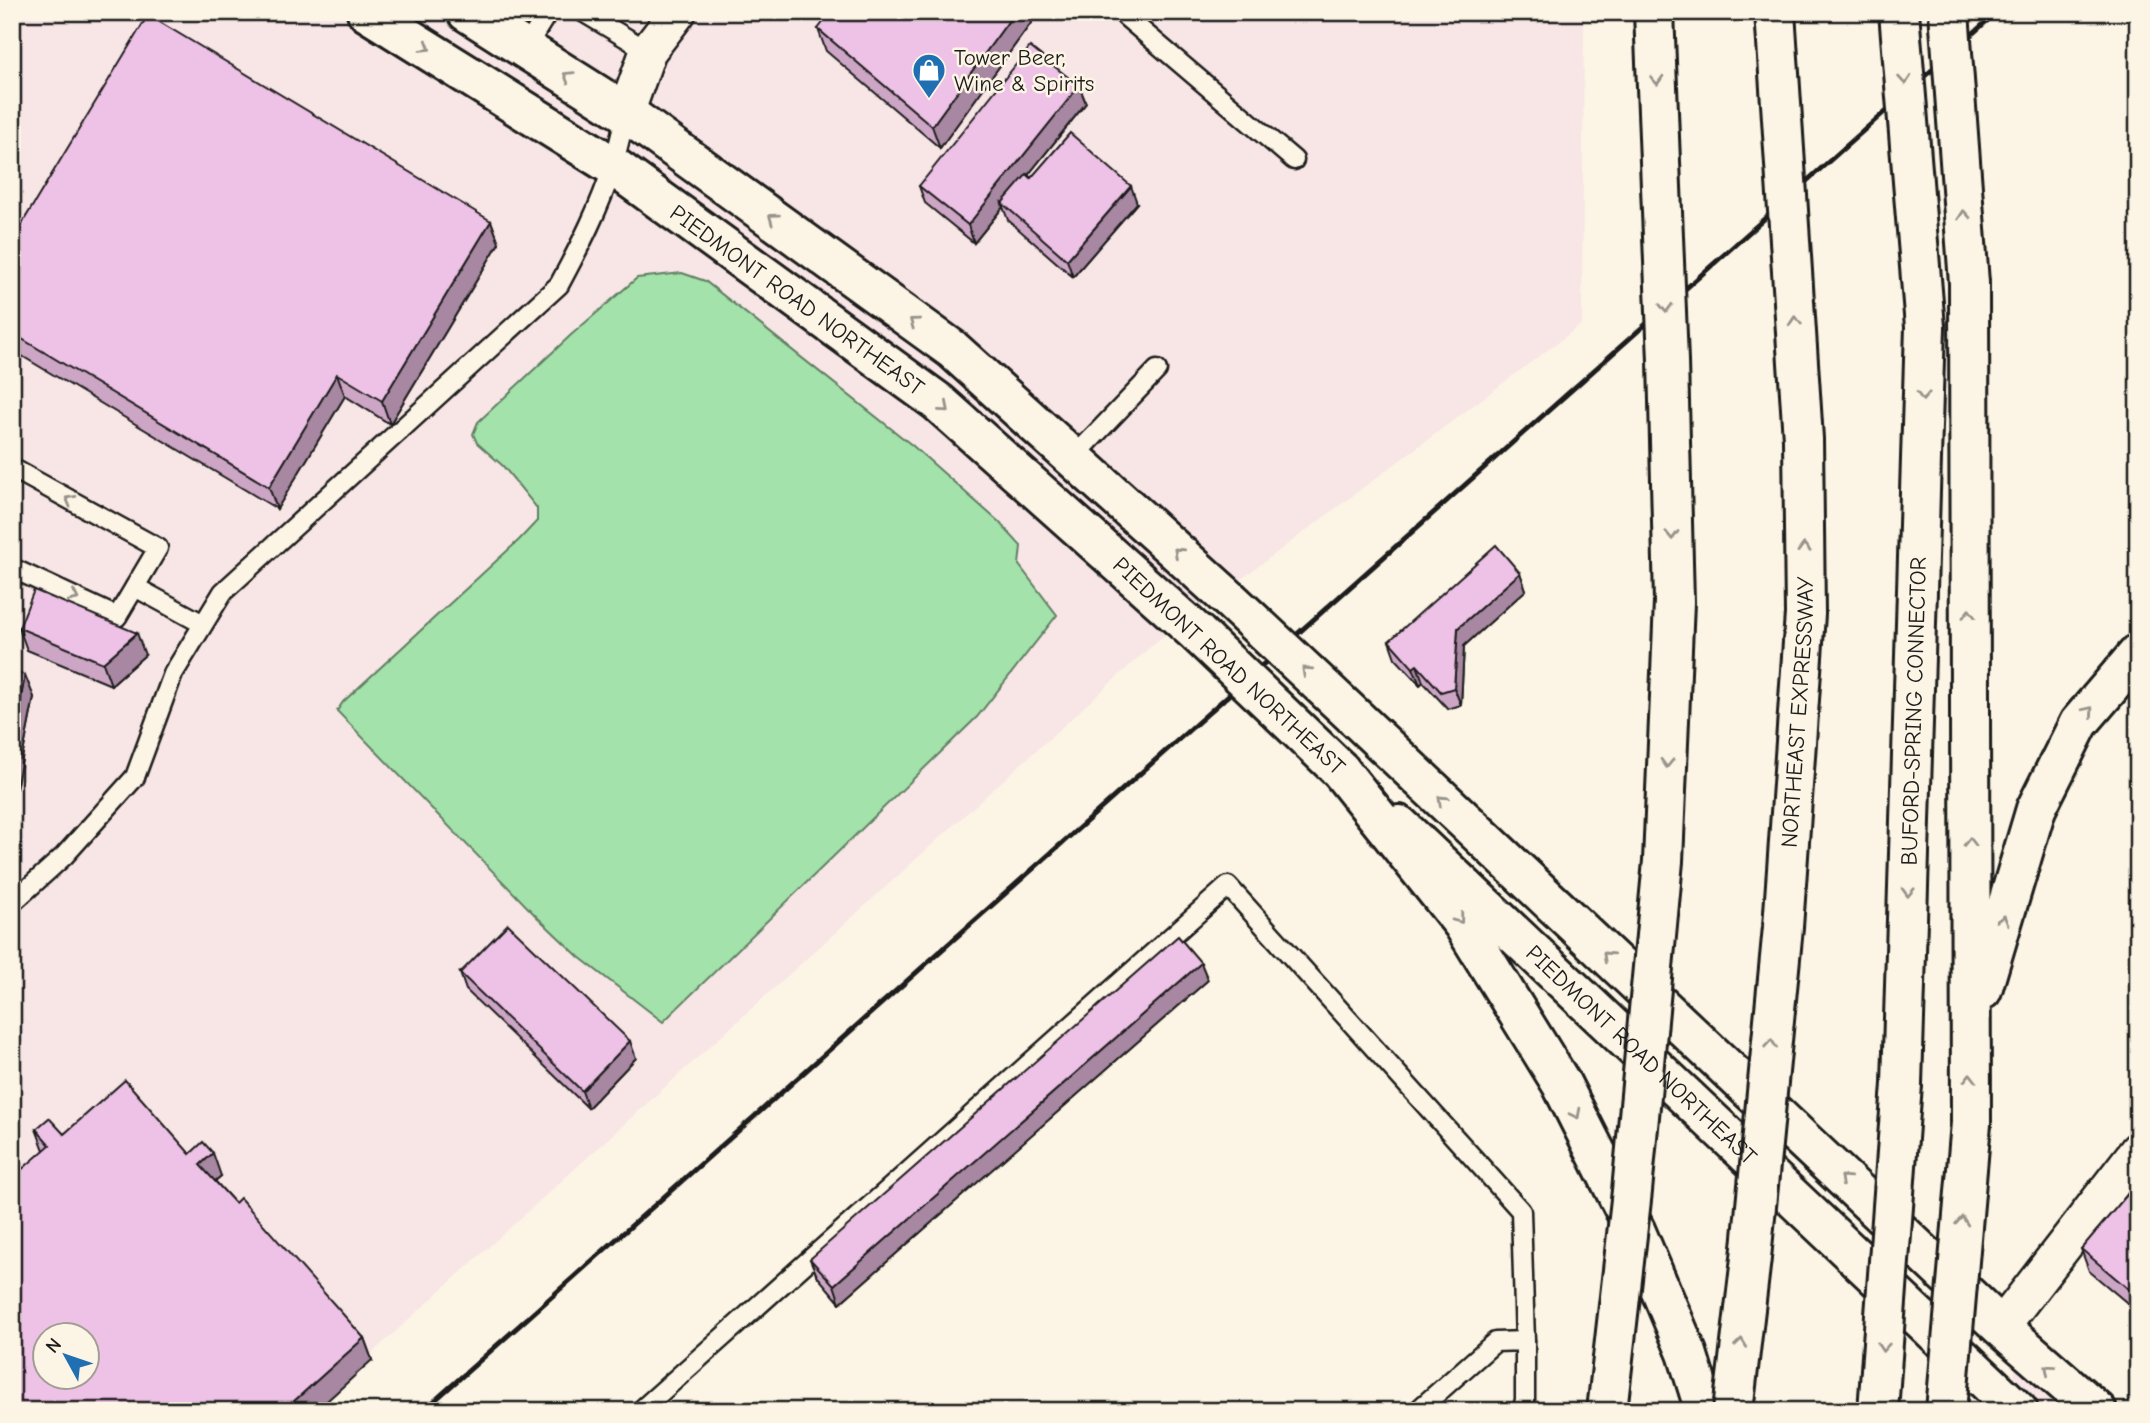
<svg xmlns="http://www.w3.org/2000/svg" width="2150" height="1423" font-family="'Comic Neue',sans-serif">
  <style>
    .built { fill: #f8e5e5; fill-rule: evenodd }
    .green { fill: #a3e2aa; stroke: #607f63; stroke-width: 2 }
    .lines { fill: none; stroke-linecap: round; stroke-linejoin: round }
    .service-casing { stroke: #1c1c1c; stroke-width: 23 }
    .minor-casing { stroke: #1c1c1c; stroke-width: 40 }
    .secondary-casing { stroke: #1c1c1c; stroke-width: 44 }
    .motorway-casing { stroke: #1c1c1c; stroke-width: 44 }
    .service { stroke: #fcf5e5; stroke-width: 18 }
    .minor { stroke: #fcf5e5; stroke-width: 35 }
    .secondary { stroke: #fcf5e5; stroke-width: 38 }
    .motorway { stroke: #fcf5e5; stroke-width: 38 }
    .rail { stroke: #1c1c1c; stroke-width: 5 }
    .secondary-bridge-casing { stroke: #1c1c1c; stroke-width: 44; stroke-linecap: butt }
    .motorway-bridge-casing { stroke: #1c1c1c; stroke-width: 44; stroke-linecap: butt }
    .secondary-bridge { stroke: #fcf5e5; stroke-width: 38 }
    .motorway-bridge { stroke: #fcf5e5; stroke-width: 38 }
    .wall { fill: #cda6c6; stroke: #1c1c1c; stroke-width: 2 }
    .shaded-wall { fill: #a787a1; stroke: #1c1c1c; stroke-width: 2 }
    .building { fill: #eec1e6; stroke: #1c1c1c; stroke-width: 2; fill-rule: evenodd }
    .oneway { stroke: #97938b }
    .labels { text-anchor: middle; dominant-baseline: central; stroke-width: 5; stroke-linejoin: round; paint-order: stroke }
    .poi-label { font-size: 23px; fill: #1c1c1c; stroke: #fcf5e5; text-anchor: start }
    .street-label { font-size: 23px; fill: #1c1c1c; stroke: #fcf5e5 }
  </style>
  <rect width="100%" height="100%" fill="#fcf5e5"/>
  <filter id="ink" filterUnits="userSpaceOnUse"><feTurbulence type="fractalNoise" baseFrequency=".0143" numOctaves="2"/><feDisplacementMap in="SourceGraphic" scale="14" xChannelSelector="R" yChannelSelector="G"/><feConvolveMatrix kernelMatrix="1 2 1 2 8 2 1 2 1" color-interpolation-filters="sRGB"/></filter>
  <g filter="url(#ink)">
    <!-- built -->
    <g class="built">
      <path d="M12,12H1584L1582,324L1149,648L308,1411H12ZM46,1336H88V1378H46Z"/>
      <polygon points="2017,1354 2085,1411 2009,1411"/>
    </g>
    <!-- green -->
    <polygon class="green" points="682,273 705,281 913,446 999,522 1021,546 1019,565 1057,615 977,717 663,1022 579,957 537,917 337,711 343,702 519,540 537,521 537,508 503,466 477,443 473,434 478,422 571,335 637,278"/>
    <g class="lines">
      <defs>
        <g id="service">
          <polyline points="583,12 648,51"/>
          <polyline points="1126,17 1294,160"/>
          <polyline points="525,49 548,12"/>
          <polyline points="1073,458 1157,370"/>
          <polyline points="12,468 158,548 117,617 12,568"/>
          <polyline points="135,587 203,624"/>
          <path d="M12,903L64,856L135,777L173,674L223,592L559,285C580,246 600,207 613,166C618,148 622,130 626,113"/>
          <polyline points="640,1411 1228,886 1521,1211 1525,1341"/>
          <polyline points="1417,1411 1495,1342 1525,1341 1525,1400 1522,1411"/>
        </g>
        <g id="minor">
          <polyline points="626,113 648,51 678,12"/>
          <polyline points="2001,1327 2138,1150"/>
        </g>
        <g id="secondary">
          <path id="s1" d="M367,12L613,166L938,402L1198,634"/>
          <polyline points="467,12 626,113 952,349 1228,598"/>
          <polyline points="1356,718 2001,1327 2097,1411"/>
          <path id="s2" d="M1399,825L2018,1411"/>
        </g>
        <g id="motorway">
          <polyline points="1969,283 1971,1123"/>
          <polyline points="1340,770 1463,924 1561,1083 1636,1232 1687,1353 1705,1411"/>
          <polyline points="1982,990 2036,809 2079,723 2138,654"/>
          <path id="s3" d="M1902,1084L1925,327"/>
        </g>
      </defs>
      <!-- service casing -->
      <use href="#service" class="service-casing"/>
      <!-- minor casing -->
      <use href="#minor" class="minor-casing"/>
      <!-- secondary casing -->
      <use href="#secondary" class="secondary-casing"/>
      <!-- motorway casing -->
      <use href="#motorway" class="motorway-casing"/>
      <!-- service -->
      <use href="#service" class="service"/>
      <!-- minor -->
      <use href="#minor" class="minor"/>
      <!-- secondary -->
      <use href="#secondary" class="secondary"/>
      <!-- motorway -->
      <use href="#motorway" class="motorway"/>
      <!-- rail -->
      <polyline class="rail" points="423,1411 1997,12"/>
      <defs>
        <g id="secondary-bridge">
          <polyline points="1228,598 1356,718"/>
          <polyline points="1198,634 1340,770"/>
        </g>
        <g id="motorway-bridge">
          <polyline points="1899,12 1925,327"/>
          <polyline points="1949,12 1969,283"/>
          <polyline points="1607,1411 1632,1191 1663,861 1674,602 1668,361 1654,12"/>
          <path id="s4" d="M1733,1411L1751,1258L1783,927L1805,614L1803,439L1775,12"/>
          <polyline points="1878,1411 1902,1084"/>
          <polyline points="1946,1411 1971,1123"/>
        </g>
      </defs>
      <!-- secondary-bridge casing -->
      <use href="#secondary-bridge" class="secondary-bridge-casing"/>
      <!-- motorway-bridge casing -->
      <use href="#motorway-bridge" class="motorway-bridge-casing"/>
      <!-- secondary-bridge -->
      <use href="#secondary-bridge" class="secondary-bridge"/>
      <!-- motorway-bridge -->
      <use href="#motorway-bridge" class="motorway-bridge"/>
    </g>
    <!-- wall -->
    <g class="wall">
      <polygon points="1039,12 940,148 826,51 818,29"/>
      <polygon points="1079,86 1086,103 1028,175 1031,178 1137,203 1073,277 1008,220 1003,207 974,243 925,203 919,186"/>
      <polygon points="491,221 499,243 390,424 345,396 277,509 12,350 12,240"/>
      <polygon points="1520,573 1526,590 1464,646 1461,705 1448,709 1423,682 1420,685 1395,658 1389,641"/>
      <polygon points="19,628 145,655 111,685 27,650"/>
      <polygon points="12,672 34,697 16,789 12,788"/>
      <polygon points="2138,945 2138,973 2131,954"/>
      <polygon points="460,973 636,1058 588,1108 466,990"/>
      <polygon points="1208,980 840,1303 817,1276 810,1259"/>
      <polygon points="36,1129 190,1154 221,1176 215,1181 235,1203 364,1338 372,1360 44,1150"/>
      <polygon points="2138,1194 2138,1312 2089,1271 2081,1249"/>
    </g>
    <!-- shaded-wall -->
    <g class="shaded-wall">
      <polygon points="1015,12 1039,12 940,148 932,126"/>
      <polygon points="1079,86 1086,103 1004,205 1002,203 1003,207 974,243 968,225"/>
      <polygon points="1131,186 1137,203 1073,277 1067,260"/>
      <polygon points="491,221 499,243 390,424 382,401"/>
      <polygon points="337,374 345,396 277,509 269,487"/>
      <polygon points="1520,573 1526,590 1464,646 1461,705 1454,688 1458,628"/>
      <polygon points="137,633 145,655 111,685 103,663"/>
      <polygon points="1417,665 1423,682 1420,685 1413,668"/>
      <polygon points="25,675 34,697 16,789 12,778 12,746"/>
      <polygon points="1201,963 1208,980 840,1303 834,1285"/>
      <polygon points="630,1041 636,1058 588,1108 582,1091"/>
      <polygon points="213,1153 221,1176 208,1187 200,1165"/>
      <polygon points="364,1338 372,1360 316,1411 283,1411"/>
    </g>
    <!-- building -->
    <g class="building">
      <polygon points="831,12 1015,12 932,126 818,29"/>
      <polygon points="148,15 491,221 382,401 337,374 269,487 12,333 12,240"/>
      <polygon points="1030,47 1079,86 968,225 919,186"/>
      <polygon points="1070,133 1131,186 1067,260 1002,203 1027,174 1031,178"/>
      <polygon points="1496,545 1520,573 1458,628 1454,688 1441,692 1417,665 1413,668 1389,641"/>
      <polygon points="34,590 137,633 103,663 19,628"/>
      <polygon points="12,672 25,675 12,746"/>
      <polygon points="508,924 630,1041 582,1091 460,973"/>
      <polygon points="1178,936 1201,963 834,1285 810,1259"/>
      <polygon points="2138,945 2138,959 2131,954"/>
      <path d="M125,1080L190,1154L203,1142L213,1153L200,1165L235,1203L240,1198L364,1338L283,1411H12V1178L50,1145L36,1129L49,1118L64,1134ZM46,1335H88V1377H46Z"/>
      <polygon points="2132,1189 2138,1194 2138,1297 2081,1249"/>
    </g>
    <!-- one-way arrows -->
    <defs><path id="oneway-chevron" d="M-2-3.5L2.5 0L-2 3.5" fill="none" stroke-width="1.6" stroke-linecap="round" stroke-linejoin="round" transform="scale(1.75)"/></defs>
    <g class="oneway">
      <use href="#oneway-chevron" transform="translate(426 47) rotate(32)"/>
      <use href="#oneway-chevron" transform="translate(568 76) rotate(-148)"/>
      <use href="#oneway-chevron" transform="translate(1657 80) rotate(87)"/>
      <use href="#oneway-chevron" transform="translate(1905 80) rotate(85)"/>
      <use href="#oneway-chevron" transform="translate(1964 215) rotate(-94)"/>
      <use href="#oneway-chevron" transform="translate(773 218) rotate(-144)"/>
      <use href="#oneway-chevron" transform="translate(1666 308) rotate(88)"/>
      <use href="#oneway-chevron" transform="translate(1795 321) rotate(-94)"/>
      <use href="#oneway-chevron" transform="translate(914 322) rotate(-144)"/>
      <use href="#oneway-chevron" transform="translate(1923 396) rotate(92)"/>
      <use href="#oneway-chevron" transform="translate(945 408) rotate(41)"/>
      <use href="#oneway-chevron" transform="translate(70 500) rotate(-151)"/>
      <use href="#oneway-chevron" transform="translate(1672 535) rotate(89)"/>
      <use href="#oneway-chevron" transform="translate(1804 548) rotate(-91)"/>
      <use href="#oneway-chevron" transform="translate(1178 552) rotate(-137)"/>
      <use href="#oneway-chevron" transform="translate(74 597) rotate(25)"/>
      <use href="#oneway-chevron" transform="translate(1969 614) rotate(-90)"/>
      <use href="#oneway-chevron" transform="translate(1306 671) rotate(-137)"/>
      <use href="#oneway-chevron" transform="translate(2089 711) rotate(-50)"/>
      <use href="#oneway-chevron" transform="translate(1667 763) rotate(92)"/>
      <use href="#oneway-chevron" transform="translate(1442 800) rotate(-137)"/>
      <use href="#oneway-chevron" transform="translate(1970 842) rotate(-90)"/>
      <use href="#oneway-chevron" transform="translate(1908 892) rotate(92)"/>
      <use href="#oneway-chevron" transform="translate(1459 919) rotate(53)"/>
      <use href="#oneway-chevron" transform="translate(2003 920) rotate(-74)"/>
      <use href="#oneway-chevron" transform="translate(1607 956) rotate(-137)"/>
      <use href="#oneway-chevron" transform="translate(1771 1044) rotate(-85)"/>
      <use href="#oneway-chevron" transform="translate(1970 1078) rotate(-90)"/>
      <use href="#oneway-chevron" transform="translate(1576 1114) rotate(63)"/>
      <use href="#oneway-chevron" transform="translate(1844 1179) rotate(-137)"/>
      <use href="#oneway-chevron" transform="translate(1962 1221) rotate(-85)"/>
      <use href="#oneway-chevron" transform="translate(1741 1343) rotate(-83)"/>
      <use href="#oneway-chevron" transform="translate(1883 1347) rotate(94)"/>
      <use href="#oneway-chevron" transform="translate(2049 1369) rotate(-139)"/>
    </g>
  </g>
  <!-- icons -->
  <defs>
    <symbol id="shop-pin" viewBox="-11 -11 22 30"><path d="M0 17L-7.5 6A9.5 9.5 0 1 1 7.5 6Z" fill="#1f6fb2" stroke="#fcf5e5"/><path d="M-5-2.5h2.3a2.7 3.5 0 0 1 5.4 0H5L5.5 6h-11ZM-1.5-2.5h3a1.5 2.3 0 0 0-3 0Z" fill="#fff"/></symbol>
  </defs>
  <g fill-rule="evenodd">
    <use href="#shop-pin" x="910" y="51" width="38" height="52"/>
  </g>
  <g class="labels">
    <!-- poi labels -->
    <g class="poi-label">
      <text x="954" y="57">Tower Beer,<tspan x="954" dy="26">Wine &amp; Spirits</tspan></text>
    </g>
    <!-- street labels -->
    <g class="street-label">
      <text stroke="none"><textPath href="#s1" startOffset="518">PIEDMONT ROAD NORTHEAST</textPath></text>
      <text transform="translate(1229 666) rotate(43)">PIEDMONT ROAD NORTHEAST</text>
      <text stroke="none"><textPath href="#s3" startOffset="373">BUFORD-SPRING CONNECTOR</textPath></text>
      <text stroke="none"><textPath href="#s4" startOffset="702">NORTHEAST EXPRESSWAY</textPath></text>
      <text stroke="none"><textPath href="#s2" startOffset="334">PIEDMONT ROAD NORTHEAST</textPath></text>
    </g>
  </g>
  <!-- margin -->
  <rect width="2150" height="1423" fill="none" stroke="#fcf5e5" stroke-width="42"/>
  <rect x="21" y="21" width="2108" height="1381" fill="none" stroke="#1c1c1c" stroke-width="2.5" filter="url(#ink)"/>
  <!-- north arrow -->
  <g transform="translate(66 1356) rotate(310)"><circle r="33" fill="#fcf5e5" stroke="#a29e95" stroke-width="2"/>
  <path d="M0-5L12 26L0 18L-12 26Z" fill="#1f6fb2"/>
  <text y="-10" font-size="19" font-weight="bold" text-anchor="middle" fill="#1c1c1c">N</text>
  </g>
</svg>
